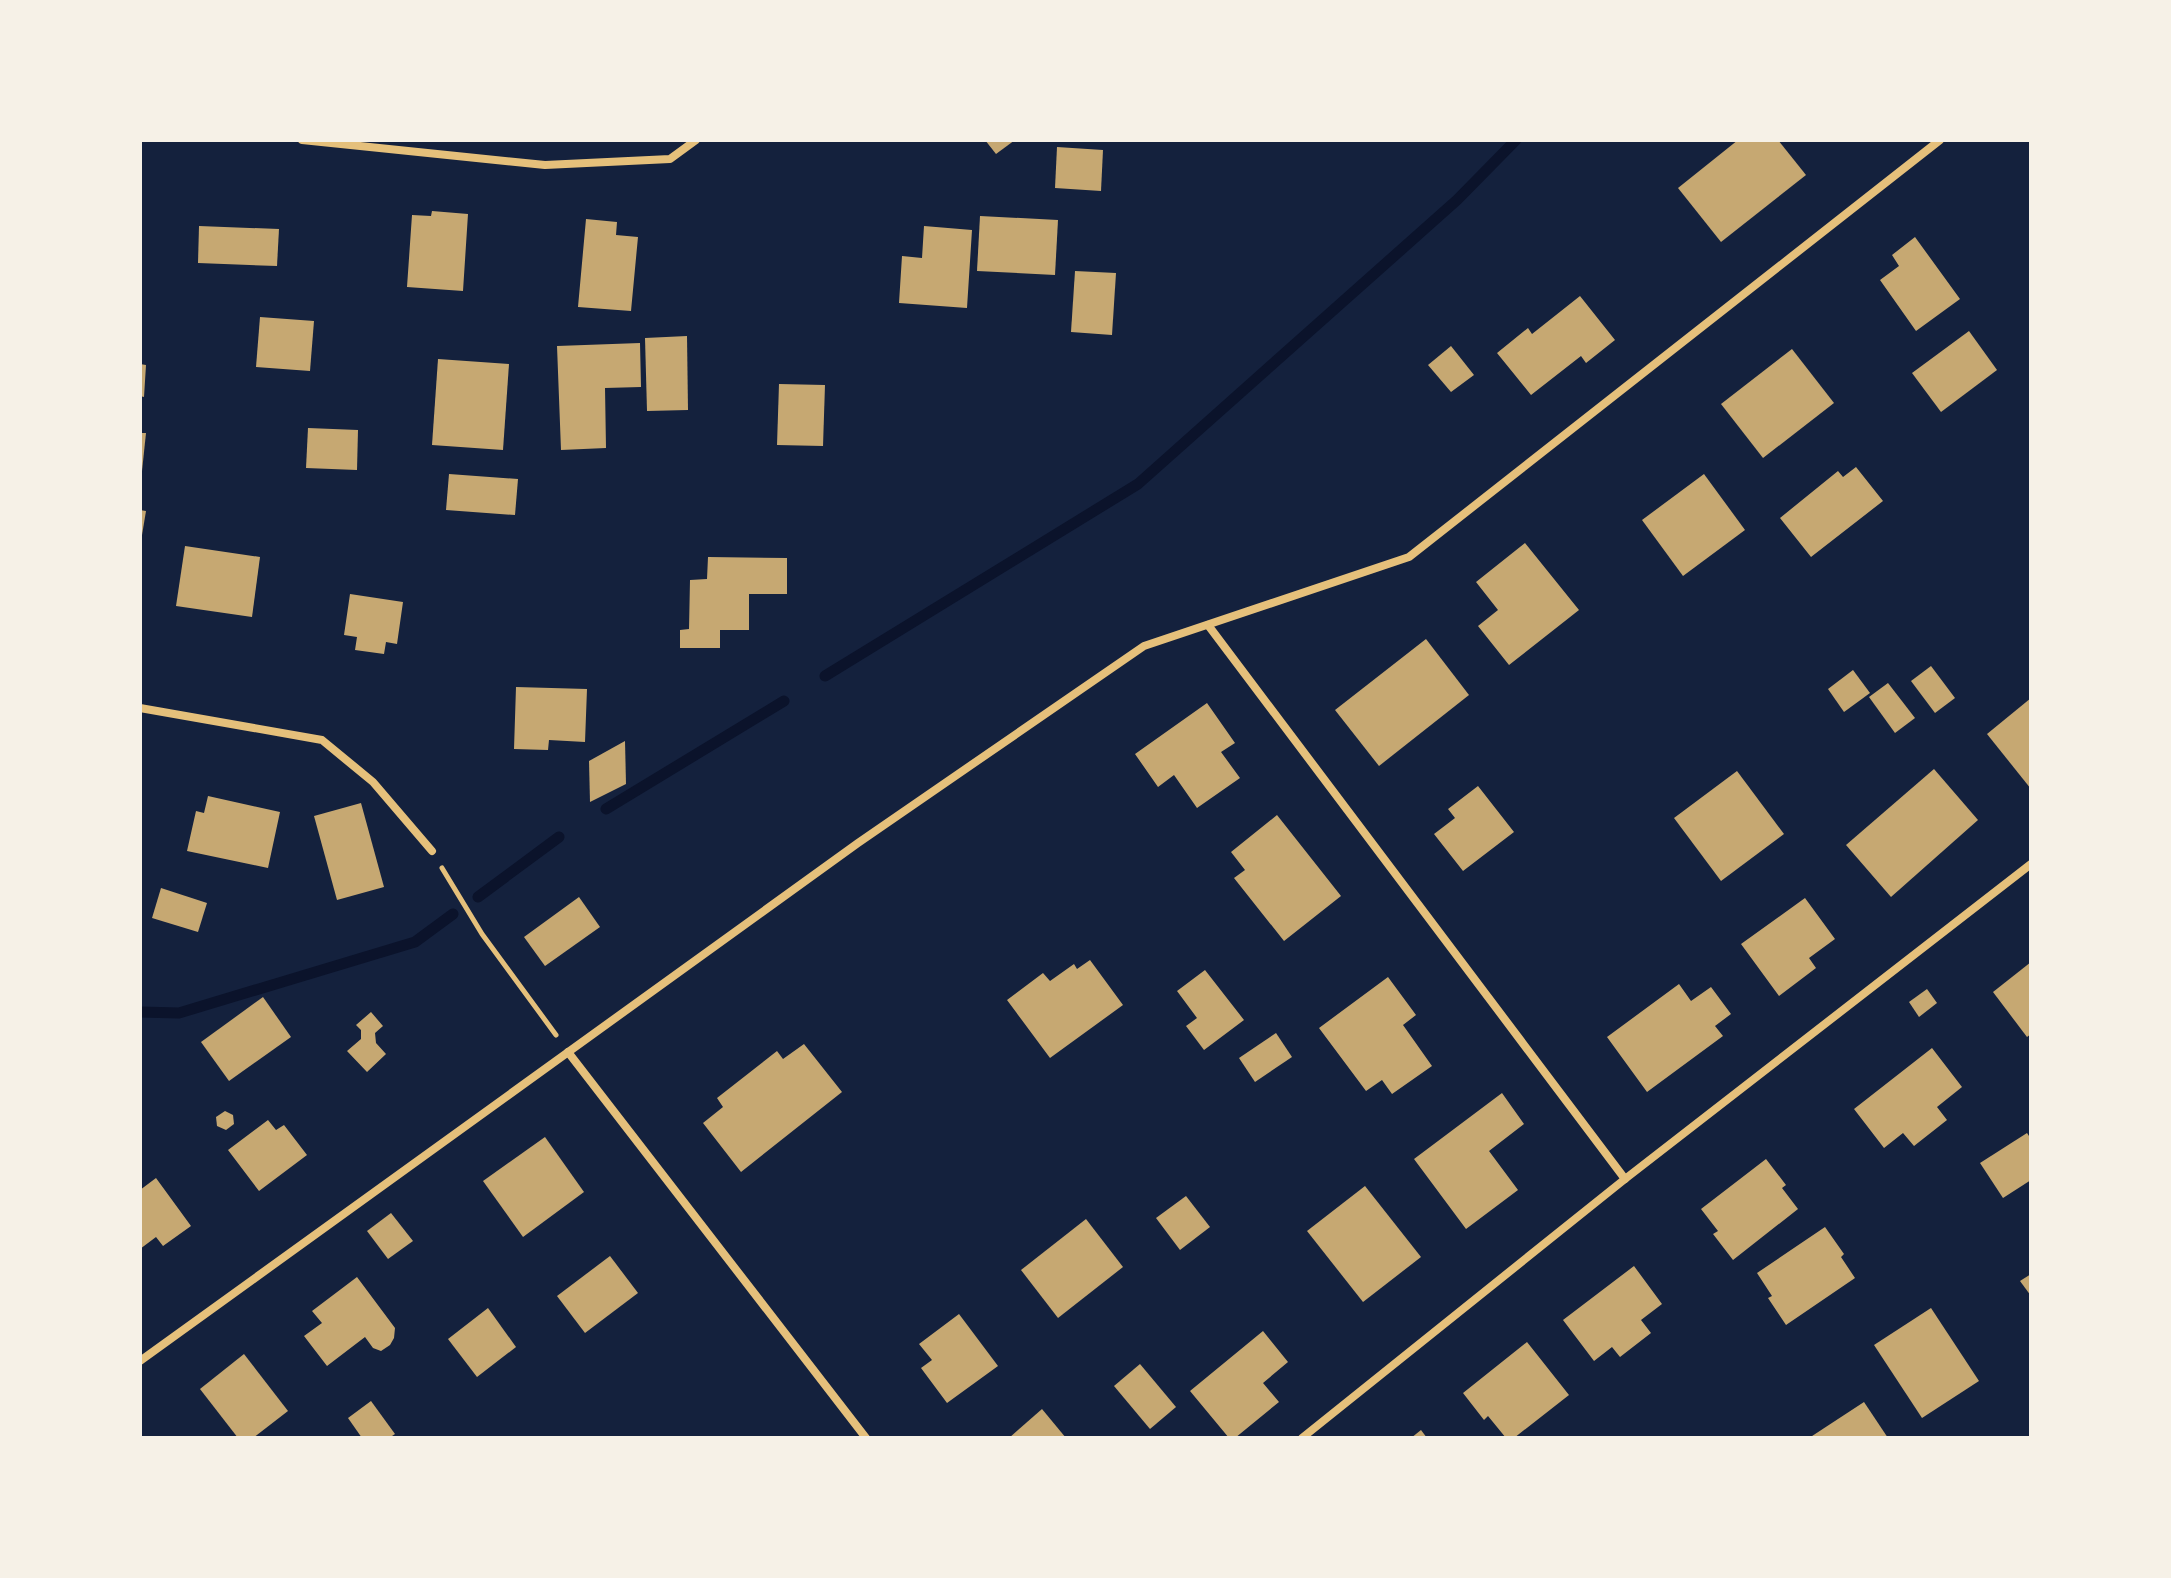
<svg xmlns="http://www.w3.org/2000/svg" width="2171" height="1578" font-family="Ubuntu,sans-serif">
  <style>
    .lines { fill: none; stroke-linecap: round; stroke-linejoin: round }
    .stream { stroke: #0b132b; stroke-width: 11 }
    .building { fill: #c6a872 }
    .path { stroke: #e5c07b; stroke-width: 5 }
    .minor { stroke: #e5c07b; stroke-width: 8 }
  </style>
  <rect width="100%" height="100%" fill="#14213d"/>
  <g class="lines">
    <!-- stream -->
    <g class="stream">
      <polyline points="825,676 1138,484 1457,200 1516,140"/>
      <polyline points="606,809 784,701"/>
      <polyline points="478,897 559,837"/>
      <polyline points="140,1012 179,1013 415,942 453,914"/>
    </g>
  </g>
  <!-- building -->
  <g class="building">
    <polygon points="985,140 1015,140 996,154"/>
    <polygon points="1738,140 1778,140 1806,175 1721,242 1678,188"/>
    <polygon points="1057,147 1103,150 1101,191 1055,188"/>
    <polygon points="432,211 468,214 463,291 407,287 412,215 431,216"/>
    <polygon points="980,216 1058,220 1055,275 977,271"/>
    <polygon points="586,219 617,222 616,235 638,237 631,311 578,307"/>
    <polygon points="199,226 279,229 277,266 198,263"/>
    <polygon points="924,226 972,230 967,308 899,303 902,256 922,258"/>
    <polygon points="1915,237 1960,299 1916,331 1880,280 1899,266 1892,255"/>
    <polygon points="1075,271 1116,273 1112,335 1071,332"/>
    <polygon points="1580,296 1615,340 1586,363 1581,356 1531,395 1497,353 1528,328 1532,334"/>
    <polygon points="260,317 314,321 310,371 256,367"/>
    <polygon points="1969,331 1997,370 1941,412 1912,373"/>
    <polygon points="687,336 688,410 647,411 645,338"/>
    <polygon points="640,343 641,387 605,388 606,448 561,450 557,346"/>
    <polygon points="1451,346 1474,375 1451,392 1428,365"/>
    <polygon points="1792,349 1834,403 1763,458 1721,404"/>
    <polygon points="438,359 509,364 503,450 432,445"/>
    <polygon points="140,364 146,365 144,397 140,396"/>
    <polygon points="779,384 825,385 823,446 777,445"/>
    <polygon points="308,428 358,430 357,470 306,468"/>
    <polygon points="140,433 146,433 142,471 140,471"/>
    <polygon points="1856,467 1883,501 1811,557 1780,518 1838,471 1843,477"/>
    <polygon points="449,474 518,479 515,515 446,510"/>
    <polygon points="1704,474 1745,530 1683,576 1642,520"/>
    <polygon points="140,510 146,511 142,535 140,535"/>
    <polygon points="1525,543 1579,610 1509,665 1478,626 1498,610 1476,582"/>
    <polygon points="185,546 260,557 252,617 176,606"/>
    <polygon points="708,557 787,558 787,594 749,594 749,630 720,630 720,648 680,648 680,630 689,629 690,580 707,579"/>
    <polygon points="350,594 403,602 397,644 386,642 384,654 355,650 357,637 344,635"/>
    <polygon points="1426,639 1469,695 1379,766 1335,710"/>
    <polygon points="1931,666 1955,698 1935,713 1911,681"/>
    <polygon points="1853,670 1870,693 1844,712 1828,689"/>
    <polygon points="1888,683 1915,718 1895,733 1869,697"/>
    <polygon points="516,687 587,689 585,742 549,740 548,750 514,749"/>
    <polygon points="2031,698 2031,789 1987,734"/>
    <polygon points="1207,703 1235,743 1221,752 1240,778 1197,808 1174,775 1158,787 1135,754"/>
    <polygon points="625,741 626,784 590,802 589,761"/>
    <polygon points="1934,769 1978,820 1891,897 1846,845"/>
    <polygon points="1737,771 1784,834 1721,881 1674,818"/>
    <polygon points="1478,786 1514,832 1463,871 1434,834 1455,818 1448,809"/>
    <polygon points="208,796 280,812 268,868 187,851 196,811 204,813"/>
    <polygon points="361,803 384,887 337,900 314,816"/>
    <polygon points="1277,815 1341,896 1284,941 1234,878 1245,870 1231,852"/>
    <polygon points="161,888 207,903 198,932 152,918"/>
    <polygon points="579,897 600,927 545,966 524,937"/>
    <polygon points="1805,898 1835,939 1809,958 1816,968 1779,996 1741,944"/>
    <polygon points="1090,960 1123,1005 1050,1058 1007,1000 1043,973 1050,981 1074,964 1077,969"/>
    <polygon points="2031,962 2031,1034 2027,1037 1993,992"/>
    <polygon points="1205,970 1244,1020 1204,1050 1186,1026 1197,1018 1177,991"/>
    <polygon points="1388,977 1416,1015 1403,1025 1432,1066 1392,1094 1382,1080 1366,1091 1319,1028"/>
    <polygon points="1679,984 1691,1001 1711,987 1731,1014 1715,1026 1723,1036 1647,1092 1607,1037"/>
    <polygon points="1927,989 1937,1003 1919,1017 1909,1002"/>
    <polygon points="263,997 291,1037 229,1081 201,1042"/>
    <polygon points="371,1012 383,1026 375,1033 376,1043 386,1054 367,1072 347,1051 361,1039 361,1030 356,1025"/>
    <polygon points="1276,1033 1292,1057 1255,1082 1239,1058"/>
    <polygon points="804,1044 842,1092 741,1172 703,1123 723,1107 717,1098 777,1051 783,1059"/>
    <polygon points="1932,1048 1962,1087 1937,1107 1947,1120 1914,1146 1903,1133 1884,1148 1854,1109"/>
    <polygon points="1502,1093 1524,1124 1489,1151 1518,1190 1466,1229 1414,1159"/>
    <polygon points="225,1111 233,1115 234,1124 226,1130 217,1126 216,1117"/>
    <polygon points="268,1120 276,1130 284,1125 307,1155 259,1191 228,1150"/>
    <polygon points="2027,1133 2031,1139 2031,1180 2003,1198 1980,1163"/>
    <polygon points="545,1137 584,1192 523,1237 483,1181"/>
    <polygon points="1766,1159 1786,1185 1782,1188 1798,1209 1733,1260 1713,1234 1718,1231 1701,1209"/>
    <polygon points="156,1178 191,1226 163,1246 156,1237 140,1249 140,1190"/>
    <polygon points="1365,1186 1421,1257 1363,1302 1307,1231"/>
    <polygon points="1186,1196 1210,1227 1180,1250 1156,1218"/>
    <polygon points="391,1213 413,1241 388,1259 367,1231"/>
    <polygon points="1086,1219 1123,1267 1058,1318 1021,1270"/>
    <polygon points="1825,1227 1844,1254 1841,1257 1855,1278 1786,1325 1768,1298 1772,1296 1757,1273"/>
    <polygon points="610,1256 638,1293 585,1333 557,1296"/>
    <polygon points="1634,1266 1662,1304 1641,1320 1651,1333 1620,1357 1612,1347 1594,1361 1563,1320"/>
    <polygon points="2031,1274 2031,1296 2020,1281"/>
    <polygon points="357,1277 395,1328 394,1338 390,1345 381,1351 373,1348 365,1337 327,1366 304,1336 322,1323 312,1311"/>
    <polygon points="488,1308 516,1347 477,1377 448,1339"/>
    <polygon points="1931,1308 1979,1381 1922,1418 1874,1345"/>
    <polygon points="959,1314 998,1366 947,1403 921,1368 932,1360 919,1344"/>
    <polygon points="1263,1331 1288,1362 1263,1383 1279,1402 1235,1438 1229,1438 1190,1391"/>
    <polygon points="1527,1342 1569,1395 1514,1438 1506,1438 1488,1416 1484,1420 1463,1393"/>
    <polygon points="244,1354 288,1411 253,1438 238,1438 200,1389"/>
    <polygon points="1140,1364 1176,1407 1150,1429 1114,1386"/>
    <polygon points="371,1401 395,1434 389,1438 362,1438 348,1418"/>
    <polygon points="1864,1402 1888,1438 1809,1438"/>
    <polygon points="1042,1409 1066,1438 1009,1438"/>
    <polygon points="1421,1430 1427,1438 1411,1438"/>
  </g>
  <g class="lines">
    <!-- path -->
    <polyline class="path" points="442,868 482,934 556,1035"/>
    <!-- minor -->
    <g class="minor">
      <polyline points="302,140 545,165 670,159 696,140"/>
      <polyline points="1208,625 1625,1179"/>
      <polyline points="140,708 322,740 373,782 432,851"/>
      <polyline points="568,1052 866,1438"/>
      <polyline points="140,1361 858,843 1144,646 1409,557 1940,140"/>
      <polyline points="1302,1438 1625,1179 2031,864"/>
    </g>
  </g>
  <!-- border -->
  <rect width="2171" height="1578" fill="none" stroke="#f6f1e7" stroke-width="284"/>
</svg>
